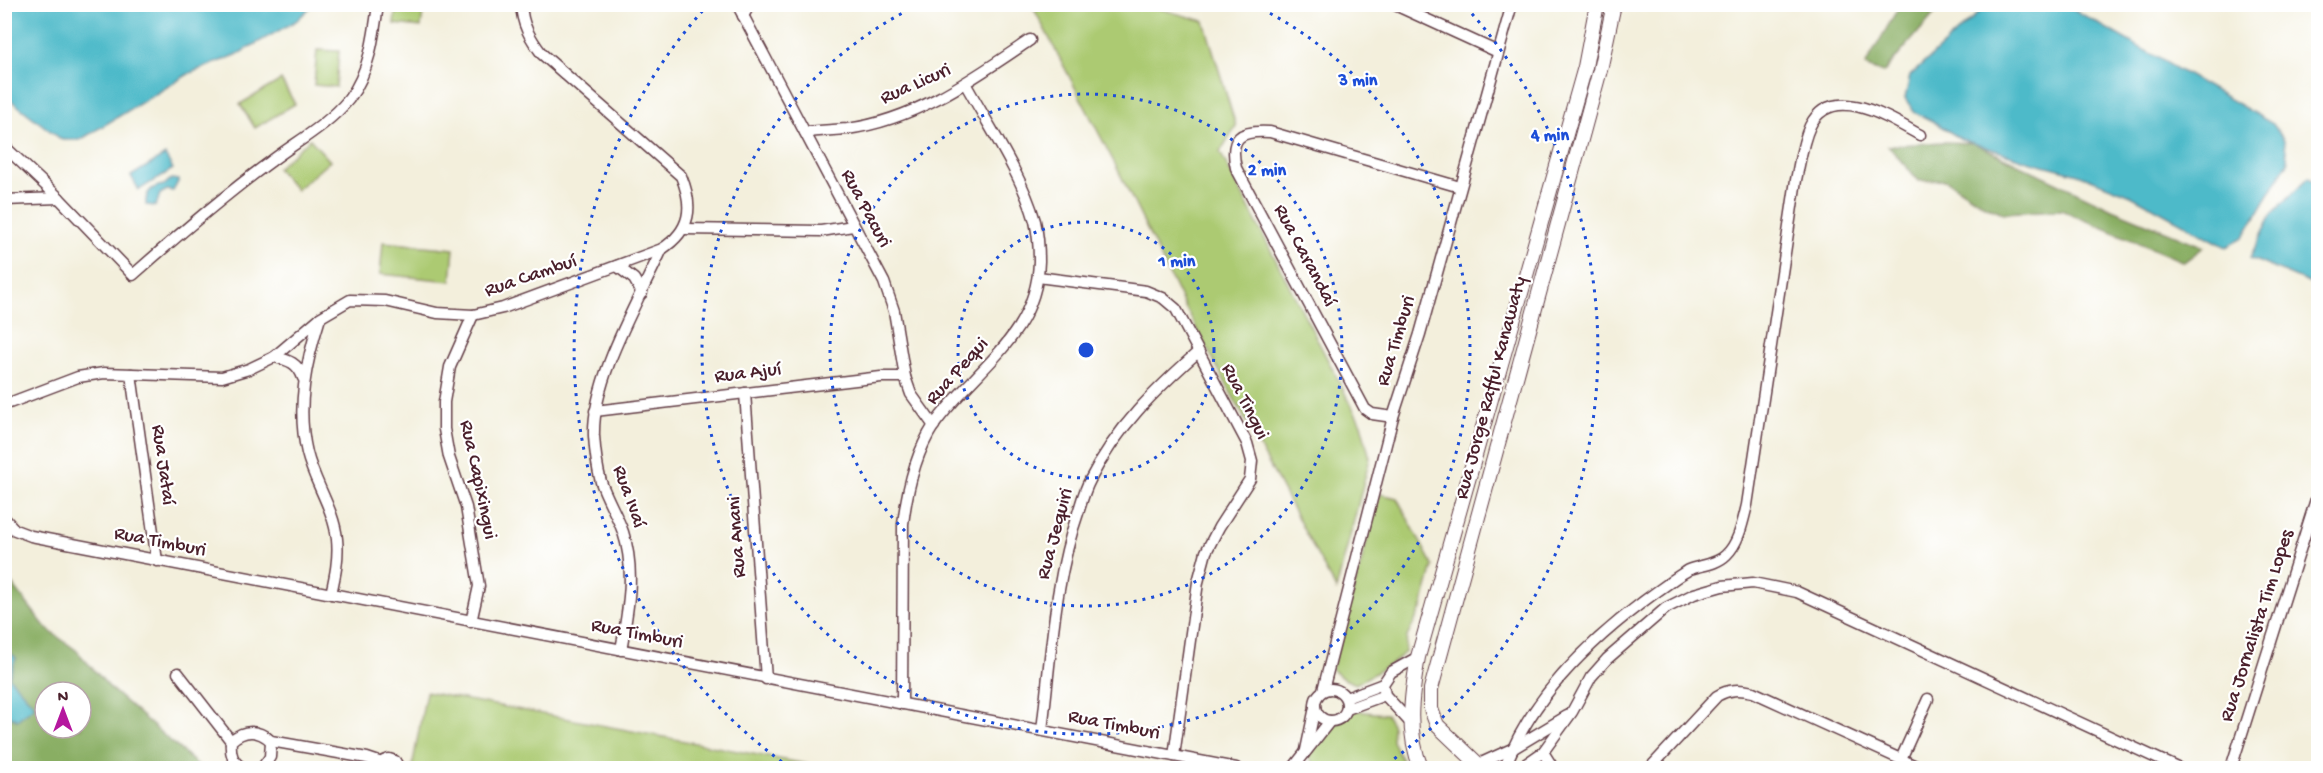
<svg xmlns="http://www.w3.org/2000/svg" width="2323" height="773" font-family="'Gochi Hand',sans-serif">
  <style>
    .green { fill: #acca72; stroke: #7b744e; stroke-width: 1.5 }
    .forest { fill: #89ae64; stroke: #6a6648; stroke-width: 1.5; fill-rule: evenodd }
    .water { fill: #4ebac9; stroke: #4c6c7a; stroke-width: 1.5 }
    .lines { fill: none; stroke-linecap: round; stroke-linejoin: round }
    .minor-casing { stroke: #633e46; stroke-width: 13 }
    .major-casing { stroke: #633e46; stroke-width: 16 }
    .minor { stroke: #fff; stroke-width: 10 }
    .major { stroke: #fff; stroke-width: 14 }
    .ring { fill: none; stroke: #1d4ed8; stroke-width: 3; stroke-dasharray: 3 6 }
    .labels { text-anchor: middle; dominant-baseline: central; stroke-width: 4.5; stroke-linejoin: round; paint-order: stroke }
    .street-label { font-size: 20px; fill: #4a1f2b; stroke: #fff }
    .centre { fill: #1d4ed8; stroke: #fff; stroke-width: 3 }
    .ring-label { font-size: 18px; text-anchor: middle; font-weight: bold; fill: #1d4ed8; stroke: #fff; stroke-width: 4.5; stroke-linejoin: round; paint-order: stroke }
  </style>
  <rect width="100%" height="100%" fill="#fff"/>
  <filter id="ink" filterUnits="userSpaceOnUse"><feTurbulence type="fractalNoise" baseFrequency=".0167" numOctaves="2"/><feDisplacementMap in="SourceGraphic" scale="12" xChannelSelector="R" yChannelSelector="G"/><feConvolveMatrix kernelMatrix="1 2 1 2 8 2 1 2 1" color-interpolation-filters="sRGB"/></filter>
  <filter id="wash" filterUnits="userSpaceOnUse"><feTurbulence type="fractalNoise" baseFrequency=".008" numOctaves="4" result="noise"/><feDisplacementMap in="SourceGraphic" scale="24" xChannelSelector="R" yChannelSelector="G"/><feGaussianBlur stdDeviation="1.35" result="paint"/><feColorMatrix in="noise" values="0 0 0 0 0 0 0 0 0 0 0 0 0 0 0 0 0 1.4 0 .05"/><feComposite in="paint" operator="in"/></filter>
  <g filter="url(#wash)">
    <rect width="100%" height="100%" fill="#f3efdc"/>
    <!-- green -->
    <g class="green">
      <polygon points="396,5 424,5 421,27 394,24"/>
      <polygon points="1032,5 1146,5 1204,21 1236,126 1220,152 1361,424 1370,458 1336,590 1184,305 1117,168"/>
      <polygon points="317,50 339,51 336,87 314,85"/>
      <polygon points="281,80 295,104 255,128 240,104"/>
      <polygon points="310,139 330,161 296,190 277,168"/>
      <polygon points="383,242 454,249 451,281 380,274"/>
      <polygon points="1380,494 1397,498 1433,566 1422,607 1407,637 1405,652 1396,661 1356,684 1342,678 1332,669"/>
      <polygon points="426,692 827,768 412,768"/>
      <path d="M1357,710C1369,714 1374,712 1386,714L1393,726L1392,741L1406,768H1317L1306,753L1330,727Z"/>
    </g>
    <!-- forest -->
    <g class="forest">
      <polygon points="1900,5 1942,5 1883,73 1865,66"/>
      <polygon points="1942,142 1974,143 2112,209 2204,247 2184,262 2061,210 2003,213 1986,206 1946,180 1919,181 1888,146"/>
      <path d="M4,574L47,629L76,650L111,689L201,768H5V713L17,720L9,677L16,658L5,648ZM45,692H81V728H45Z"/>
    </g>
    <!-- water -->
    <g class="water">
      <polygon points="1991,4 2066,5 2273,124 2284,140 2288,162 2243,238 2226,247 2131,195 2078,174 2028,161 1961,139 1934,122 1914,112 1905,98 1910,76 1986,6"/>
      <polygon points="4,5 5,4 313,5 296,21 236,55 190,73 80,140 62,140 5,96"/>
      <polygon points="165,155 173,169 139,190 131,176"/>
      <polygon points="2309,177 2318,188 2318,287 2250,258 2272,214"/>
      <path d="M171,179L179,180L173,191L167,190L160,194L156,206L146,205C145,192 152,186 164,185Z"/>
      <polygon points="5,648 16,658 9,677 35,706 17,720 5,713"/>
    </g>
  </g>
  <g filter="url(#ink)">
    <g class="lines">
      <defs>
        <g id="minor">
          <polyline points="737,4 884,282 894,311 905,377 911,394 934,426"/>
          <polyline points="1393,4 1498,52"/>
          <polyline points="743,16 750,4"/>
          <path d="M805,132C819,131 833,130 847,129C916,120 974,78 1030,40"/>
          <path d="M4,146L59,198L133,275C177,236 222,197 270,162C296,142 328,125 349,99C369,73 374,37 378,4"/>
          <polyline points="4,200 59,198"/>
          <polyline points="684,229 821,231 853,226"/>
          <polyline points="617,266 634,279 642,293"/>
          <polyline points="1038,277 1146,291 1163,298 1176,309 1247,443 1252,461 1250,479 1219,527 1206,552 1198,582 1174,756"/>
          <path d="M320,318C306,362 296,407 307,453C314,482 334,509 337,539C339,558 335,576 331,594"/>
          <path d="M274,357C289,360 298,363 303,378"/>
          <polyline points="131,374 157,561"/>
          <polyline points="745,393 766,679"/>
          <path d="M4,405L78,377L104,373L222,377L249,369L274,357L321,317L350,300L385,301L437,313L473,315L503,308L662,249C691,230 694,207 681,176L542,54C530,38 522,25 521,4"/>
          <polyline points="595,411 881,377 905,377"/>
          <path d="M1393,417L1372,414L1365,409L1236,168C1229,137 1240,130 1270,132L1460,187"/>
          <polyline points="4,518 15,530 31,536 1236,768"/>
          <polyline points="471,622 479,586 466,507 449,457 444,429 444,402 450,367 473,315"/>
          <path d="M621,650C628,610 636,571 623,532C617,515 607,499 601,482C597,467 595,451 594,436C592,378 638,302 662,249"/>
          <polyline points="178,673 231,741"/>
          <circle cx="1331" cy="705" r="16"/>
          <polyline points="1323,690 1393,417 1420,334 1512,4"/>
          <polyline points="1346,698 1383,684"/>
          <path d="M902,704L903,524C907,490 915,454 934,425C973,370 1037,337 1039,261C1039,248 1038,234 1035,221C1022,175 988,125 965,83"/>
          <polyline points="1347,709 1385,695"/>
          <polyline points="1409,721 1385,695 1383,684 1391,672 1418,657"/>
          <path d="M1042,730C1051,657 1054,580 1079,510C1082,500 1085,489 1090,480C1117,427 1154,391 1198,352"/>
          <polyline points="1306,750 1315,707"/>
          <polyline points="1543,752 1553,768"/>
          <polyline points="1901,759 1928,699"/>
          <polyline points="1479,764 1514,748 1567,716"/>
          <path d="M243,768C232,762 230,753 231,741C244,729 258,729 271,741L367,758L382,763"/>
          <polyline points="262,768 270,757 271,741"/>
          <polyline points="380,768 384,761 389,759 395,761 399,768"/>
          <polyline points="1293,768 1330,721"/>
          <path d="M1505,768C1532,692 1604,628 1669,583C1675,578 1682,574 1688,570C1700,565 1716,565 1726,555C1739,543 1743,521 1747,505L1796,180C1800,162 1802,143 1810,126C1832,81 1891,119 1920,135"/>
          <polyline points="1520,768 1543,752 1572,712 1591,677 1607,659 1666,608 1694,594 1722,586 1753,583 1797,592 2178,768"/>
          <path d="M1650,768L1717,696C1729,689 1739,689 1753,692L1920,768"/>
          <polyline points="2231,768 2318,493"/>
        </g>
        <g id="major">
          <path d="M1421,768C1406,731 1411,697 1418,657L1585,67L1597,4"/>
          <polyline points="1482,768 1437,725 1431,709 1431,689 1600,70 1614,4"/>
        </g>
      </defs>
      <!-- minor casing -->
      <use href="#minor" class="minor-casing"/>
      <!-- major casing -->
      <use href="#major" class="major-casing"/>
      <!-- minor -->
      <use href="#minor" class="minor"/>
      <!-- major -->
      <use href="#major" class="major"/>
    </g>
  </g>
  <!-- distance rings -->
  <g class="ring">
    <circle cx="1086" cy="350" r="128"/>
    <circle cx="1086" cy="350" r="256"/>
    <path d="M1254 5A384 384 0 1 1 918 5"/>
    <path d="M789 767A512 512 0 0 1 706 7M1466 7A512 512 0 0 1 1383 767"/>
  </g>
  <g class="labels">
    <!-- street labels -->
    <g class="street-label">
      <text transform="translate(916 85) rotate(-24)">Rua Licuri</text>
      <text transform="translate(865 209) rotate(62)">Rua Pacuri</text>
      <text transform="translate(1304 256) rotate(62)">Rua Carandaí</text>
      <text transform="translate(531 277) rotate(-19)">Rua Cambuí</text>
      <text transform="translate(1397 341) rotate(-73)">Rua Timburi</text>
      <text transform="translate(958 372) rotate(-48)">Rua Pequi</text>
      <text transform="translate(748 374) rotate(-7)">Rua Ajuí</text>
      <text transform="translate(1492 388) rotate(-75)">Rua Jorge Rafful Kanawaty</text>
      <text transform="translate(1244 402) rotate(63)">Rua Tingui</text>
      <text transform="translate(162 465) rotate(82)">Rua Jataí</text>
      <text transform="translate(477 480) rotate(78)">Rua Capixingui</text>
      <text transform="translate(628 497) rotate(70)">Rua Ivaí</text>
      <text transform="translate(1056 534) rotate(-75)">Rua Jequiri</text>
      <text transform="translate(738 537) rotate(-94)">Rua Anani</text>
      <text transform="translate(160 543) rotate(11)">Rua Timburi</text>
      <text transform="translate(2258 626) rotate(-72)">Rua Jornalista Tim Lopes</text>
      <text transform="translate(637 635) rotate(11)">Rua Timburi</text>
      <text transform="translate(1114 726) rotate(11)">Rua Timburi</text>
    </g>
  </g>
  <circle cx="1086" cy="350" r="9" class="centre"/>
  <g class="ring-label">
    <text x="1358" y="85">3 min</text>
    <text x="1550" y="140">4 min</text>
    <text x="1267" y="175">2 min</text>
    <text x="1177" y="266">1 min</text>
  </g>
  <!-- margin -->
  <rect width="2323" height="773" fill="none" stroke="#fff" stroke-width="24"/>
  <!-- north arrow -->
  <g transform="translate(63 710)"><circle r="28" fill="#ffffff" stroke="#b7a5aa" stroke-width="1.5"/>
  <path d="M0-4.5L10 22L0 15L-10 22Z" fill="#b5179e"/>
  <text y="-9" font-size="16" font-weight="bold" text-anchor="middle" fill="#4a1f2b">N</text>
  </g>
</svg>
